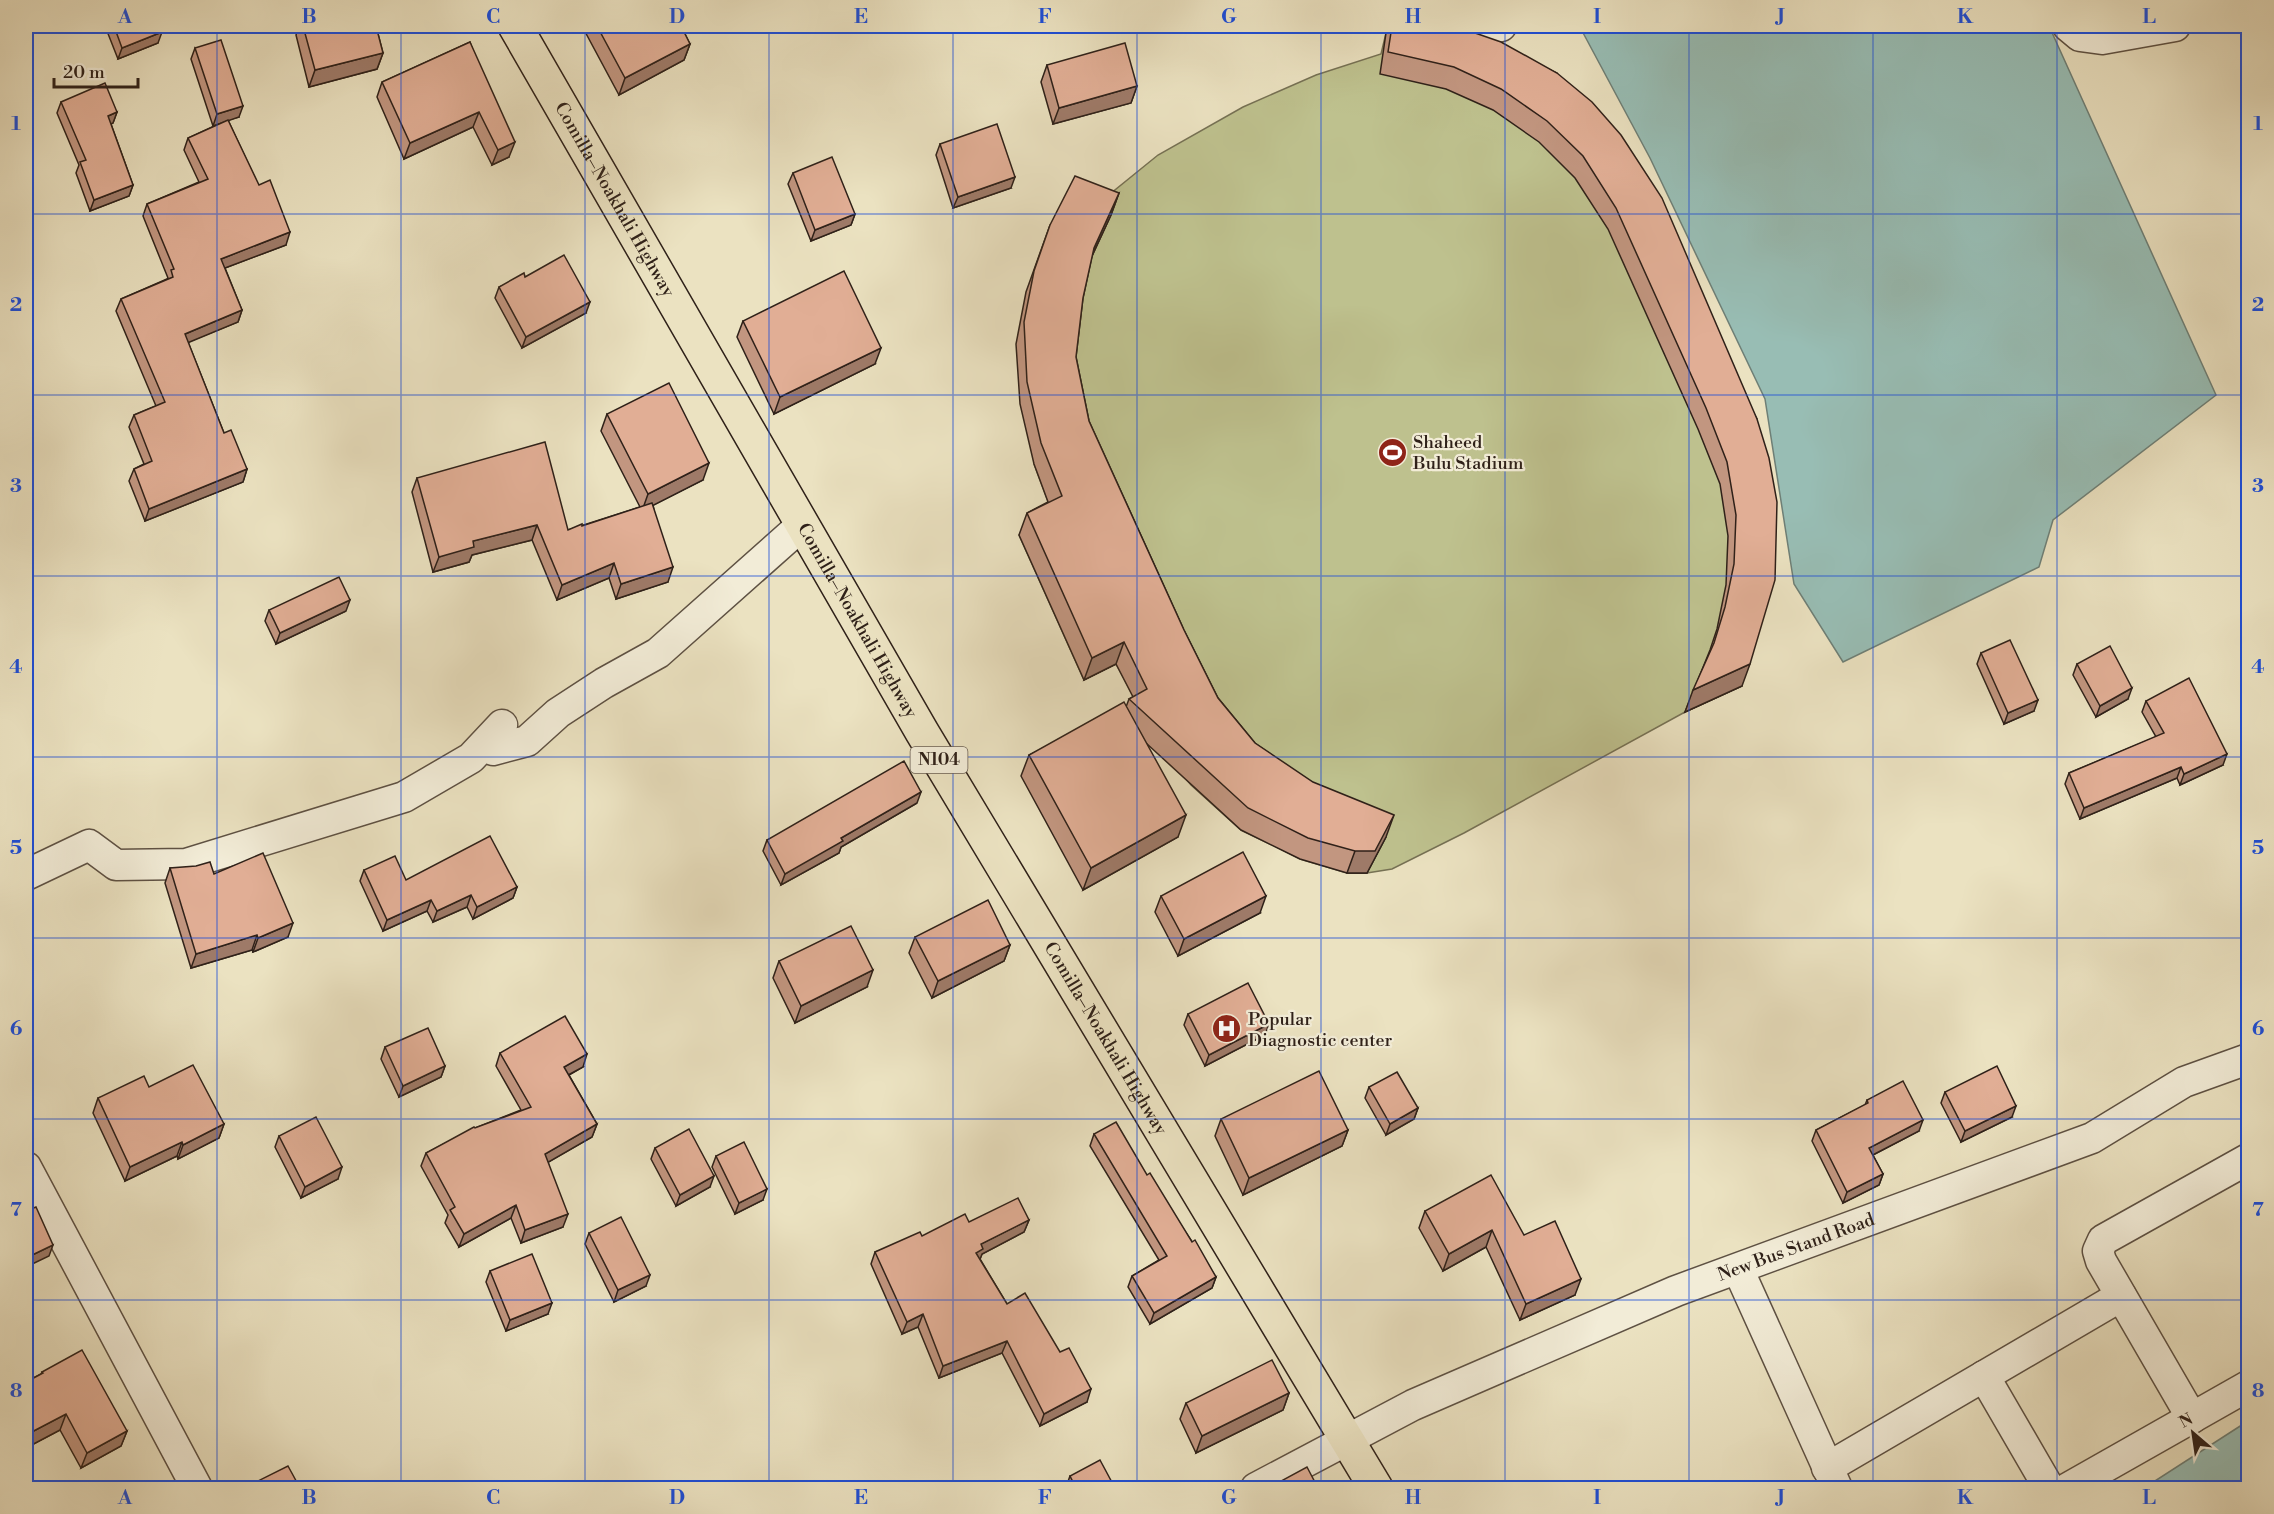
<svg xmlns="http://www.w3.org/2000/svg" width="2274" height="1514" font-family="'Libre Bodoni',serif">
  <style>
    .green { fill: #bec18e; stroke: #767154; stroke-width: 1.5 }
    .water { fill: #98bdb4; stroke: #6e7f76; stroke-width: 1.5 }
    .lines { fill: none; stroke-linecap: round; stroke-linejoin: round }
    .minor-casing { stroke: #5e5143; stroke-width: 33 }
    .highway-casing { stroke: #2f2119; stroke-width: 36 }
    .minor { stroke: #f2ecd7; stroke-width: 30 }
    .highway { stroke: #ebe2c1; stroke-width: 33 }
    .wall { fill: #c29680; stroke: #2f2119; stroke-width: 1.5 }
    .shaded-wall { fill: #9e7a68; stroke: #2f2119; stroke-width: 1.5 }
    .building { fill: #e1ae95; stroke: #2f2119; stroke-width: 1.5 }
    .grid { fill: none; stroke: #1d4ed8; stroke-width: 1.5; stroke-opacity: 0.55 }
    .labels { text-anchor: middle; dominant-baseline: central; stroke-width: 4.5; stroke-linejoin: round; paint-order: stroke }
    .shield { fill: #f2ecd7; stroke: #6a5e52; stroke-width: 1.5 }
    .shield-label { font-size: 16px; font-weight: bold; fill: #2f2119 }
    .street-label { font-size: 18px; fill: #2f2119; stroke: #f2ecd7 }
    .poi-label { font-size: 18px; fill: #2f2119; stroke: #f2ecd7; text-anchor: start }
    .neatline { fill: none; stroke: #1d4ed8; stroke-width: 2 }
    .grid-label { font-size: 20px; text-anchor: middle; font-weight: bold; fill: #1d4ed8 }
  </style>
  <rect width="100%" height="100%" fill="#ebe2c1"/>
  <filter id="stains"><feTurbulence type="fractalNoise" baseFrequency=".00333" numOctaves="4"/><feColorMatrix values="0 0 0 0 .2 0 0 0 0 .09 0 0 0 0 .02 0 0 0 .5 -.17"/></filter>
  <radialGradient id="worn" r=".72"><stop offset=".6" stop-color="#630" stop-opacity="0"/><stop offset="1" stop-color="#630" stop-opacity=".3"/></radialGradient>
  <!-- green -->
  <polygon class="green" points="1386,33 1446,47 1549,95 1749,441 1742,686 1685,712 1464,833 1392,869 1367,873 1347,873 1300,859 1241,830 1191,785 1163,750 1116,664 1084,680 1019,535 1054,517 1034,464 1094,207 1158,155 1243,107 1316,75 1381,54"/>
  <!-- water -->
  <g class="water">
    <polygon points="1590,26 2049,26 2216,395 2053,520 2039,567 1843,662 1794,584 1765,399 1650,158 1581,29"/>
    <polygon points="2248,1421 2248,1488 2144,1488"/>
  </g>
  <g class="lines">
    <defs>
      <g id="minor">
        <polyline points="1469,26 1481,31 1501,26"/>
        <polyline points="2068,26 2080,36 2102,39 2175,26"/>
        <polyline points="26,875 89,845 116,865 186,864 404,797 471,758 502,725 493,750 527,741 558,713 604,683 658,653 802,525"/>
        <polyline points="26,1167 197,1488"/>
        <polyline points="1738,1269 1837,1488"/>
        <polyline points="1984,1376 2049,1488"/>
        <polyline points="2192,1418 2101,1261 2098,1251 2103,1240 2248,1159"/>
        <polyline points="1827,1468 2121,1296"/>
        <path id="s1" d="M1256,1488L1413,1405L1676,1291L2092,1138L2184,1082L2248,1059"/>
        <polyline points="2068,1488 2248,1386"/>
      </g>
      <g id="highway">
        <path id="s2" d="M515,26L922,732L1376,1488"/>
      </g>
    </defs>
    <!-- minor casing -->
    <use href="#minor" class="minor-casing"/>
    <!-- highway casing -->
    <use href="#highway" class="highway-casing"/>
    <!-- minor -->
    <use href="#minor" class="minor"/>
    <!-- highway -->
    <use href="#highway" class="highway"/>
  </g>
  <!-- wall -->
  <g class="wall">
    <polygon points="105,26 159,26 158,43 118,59"/>
    <polygon points="299,26 376,26 383,53 377,69 309,87 296,35"/>
    <polygon points="582,26 681,26 690,44 684,60 619,95"/>
    <polygon points="1389,26 1455,26 1557,73 1757,419 1742,686 1685,712 1710,650 1717,629 1726,585 1728,536 1720,484 1698,429 1608,229 1575,178 1539,142 1493,110 1446,89 1380,74 1386,33"/>
    <polygon points="470,42 509,157 492,165 473,127 404,159 377,97 382,82"/>
    <polygon points="195,48 239,117 228,120 286,245 225,268 242,310 238,322 188,342 224,433 247,469 243,482 145,521 129,481 134,469 144,464 129,427 134,415 156,406 116,311 121,299 167,279 168,278 143,216 147,204 199,182 184,150 188,138 221,123 213,126 191,59"/>
    <polygon points="1047,65 1137,86 1131,103 1053,124 1041,82"/>
    <polygon points="61,102 117,112 113,123 111,124 133,185 129,196 90,211 76,173 79,165 57,113"/>
    <polygon points="940,144 1011,188 953,208 936,155"/>
    <polygon points="793,173 855,214 851,225 811,241 788,184"/>
    <polygon points="1119,193 1111,215 1092,256 1083,298 1076,357 1089,421 1184,630 1218,698 1255,743 1386,837 1367,873 1347,873 1300,859 1241,830 1146,743 1178,837 1083,890 1021,776 1029,755 1126,707 1129,699 1133,697 1116,664 1084,680 1019,535 1027,513 1048,502 1034,464 1020,404 1016,344 1026,292 1050,225"/>
    <polygon points="525,277 586,313 522,348 495,298 499,287"/>
    <polygon points="743,321 875,364 774,414 737,337"/>
    <polygon points="607,414 703,480 653,505 668,582 616,599 609,578 557,600 532,540 472,555 469,562 433,572 412,492 417,478 568,530 640,507 601,431"/>
    <polygon points="269,610 346,611 276,644 265,621"/>
    <polygon points="1981,653 2034,711 2004,724 1977,664"/>
    <polygon points="2077,664 2128,699 2096,717 2073,675"/>
    <polygon points="2146,701 2223,765 2180,785 2177,778 2080,819 2065,784 2069,773 2156,737 2142,712"/>
    <polygon points="917,803 841,847 839,853 781,885 763,851 767,840"/>
    <polygon points="170,868 214,874 288,937 253,952 252,950 191,968 165,883"/>
    <polygon points="364,870 406,880 517,887 513,898 473,919 467,907 433,922 427,911 383,931 360,881"/>
    <polygon points="1161,896 1260,913 1178,956 1155,912"/>
    <polygon points="915,937 1010,945 1004,961 932,998 909,953"/>
    <polygon points="779,961 867,987 795,1023 773,978"/>
    <polygon points="1188,1014 1265,1035 1205,1066 1184,1025"/>
    <polygon points="385,1047 445,1066 441,1077 399,1097 381,1059"/>
    <polygon points="500,1053 583,1067 569,1075 597,1124 592,1137 548,1162 563,1227 521,1243 511,1218 459,1247 445,1223 448,1215 421,1166 426,1153 475,1128 521,1110 496,1066"/>
    <polygon points="149,1087 224,1124 219,1138 178,1159 177,1156 125,1181 93,1113 98,1098"/>
    <polygon points="1369,1087 1418,1108 1414,1119 1386,1135 1365,1098"/>
    <polygon points="1945,1092 2012,1117 1961,1142 1941,1103"/>
    <polygon points="1867,1100 1919,1131 1873,1155 1883,1174 1879,1185 1843,1203 1812,1141 1816,1130 1865,1105"/>
    <polygon points="1221,1119 1348,1130 1342,1146 1243,1195 1215,1136"/>
    <polygon points="1094,1134 1147,1175 1216,1277 1212,1288 1150,1324 1128,1287 1132,1276 1159,1260 1090,1146"/>
    <polygon points="279,1136 338,1179 301,1198 275,1147"/>
    <polygon points="655,1148 710,1187 676,1206 651,1159"/>
    <polygon points="716,1156 763,1200 735,1214 712,1167"/>
    <polygon points="1425,1211 1524,1235 1575,1295 1520,1320 1486,1247 1443,1271 1419,1228"/>
    <polygon points="1029,1220 1024,1232 982,1254 980,1259 1007,1304 1087,1402 1040,1426 1002,1353 939,1378 918,1327 902,1334 871,1264 875,1252 969,1222"/>
    <polygon points="589,1233 646,1286 614,1302 585,1244"/>
    <polygon points="490,1271 548,1314 506,1331 486,1282"/>
    <polygon points="42,1372 127,1431 121,1446 81,1468 60,1430 26,1448 26,1382 41,1374"/>
    <polygon points="1289,1393 1283,1410 1196,1453 1180,1419 1186,1403"/>
    <polygon points="1070,1476 1115,1488 1067,1488 1066,1487"/>
  </g>
  <!-- shaded-wall -->
  <g class="shaded-wall">
    <polygon points="162,32 158,43 118,59 122,48"/>
    <polygon points="690,44 684,60 619,95 625,78"/>
    <polygon points="383,53 377,69 309,87 315,70"/>
    <polygon points="1137,86 1131,103 1053,124 1059,108"/>
    <polygon points="243,106 239,117 213,126 217,114"/>
    <polygon points="117,112 113,123 104,127 108,116"/>
    <polygon points="479,112 473,127 404,159 410,143"/>
    <polygon points="515,142 509,157 492,165 498,150"/>
    <polygon points="1015,177 1011,188 953,208 958,197"/>
    <polygon points="133,185 129,196 90,211 94,200"/>
    <polygon points="1119,193 1111,215 1086,269 1094,248"/>
    <polygon points="855,214 851,225 811,241 815,230"/>
    <polygon points="290,232 286,245 217,271 221,259"/>
    <polygon points="590,302 586,313 522,348 526,337"/>
    <polygon points="242,310 238,322 180,346 185,334"/>
    <polygon points="881,348 875,364 774,414 780,397"/>
    <polygon points="709,463 703,480 642,511 648,494"/>
    <polygon points="247,469 243,482 145,521 149,509"/>
    <polygon points="537,525 532,540 472,555 469,562 433,572 439,557 473,541"/>
    <polygon points="614,563 609,578 557,600 562,585"/>
    <polygon points="673,567 668,582 616,599 621,584"/>
    <polygon points="350,600 346,611 276,644 280,633"/>
    <polygon points="1124,642 1116,664 1084,680 1092,658"/>
    <polygon points="1750,664 1742,686 1685,712 1693,690"/>
    <polygon points="2132,688 2128,699 2096,717 2100,706"/>
    <polygon points="2038,700 2034,711 2004,724 2008,713"/>
    <polygon points="2227,754 2223,765 2180,785 2184,774"/>
    <polygon points="2181,767 2177,778 2080,819 2084,808"/>
    <polygon points="921,792 917,803 841,847 839,853 781,885 785,874 841,838"/>
    <polygon points="1186,815 1178,837 1083,890 1091,868"/>
    <polygon points="1394,815 1386,837 1367,873 1347,873 1355,851"/>
    <polygon points="517,887 513,898 473,919 477,907"/>
    <polygon points="471,895 467,907 433,922 437,911"/>
    <polygon points="1266,896 1260,913 1178,956 1184,939"/>
    <polygon points="431,900 427,911 383,931 387,920"/>
    <polygon points="293,923 288,937 253,952 258,938"/>
    <polygon points="257,935 252,950 191,968 196,954"/>
    <polygon points="1010,945 1004,961 932,998 938,981"/>
    <polygon points="873,970 867,987 795,1023 801,1006"/>
    <polygon points="1269,1024 1265,1035 1205,1066 1209,1055"/>
    <polygon points="587,1054 583,1067 559,1080 564,1067"/>
    <polygon points="445,1066 441,1077 399,1097 403,1086"/>
    <polygon points="2016,1106 2012,1117 1961,1142 1965,1131"/>
    <polygon points="1418,1108 1414,1119 1386,1135 1390,1124"/>
    <polygon points="1923,1120 1919,1131 1865,1159 1869,1148"/>
    <polygon points="224,1124 219,1138 178,1159 183,1145"/>
    <polygon points="597,1124 592,1137 540,1167 545,1154"/>
    <polygon points="1348,1130 1342,1146 1243,1195 1249,1178"/>
    <polygon points="182,1142 177,1156 125,1181 130,1167"/>
    <polygon points="342,1167 338,1179 301,1198 305,1187"/>
    <polygon points="1883,1174 1879,1185 1843,1203 1847,1192"/>
    <polygon points="714,1176 710,1187 676,1206 680,1195"/>
    <polygon points="767,1189 763,1200 735,1214 739,1203"/>
    <polygon points="516,1205 511,1218 459,1247 464,1234"/>
    <polygon points="568,1214 563,1227 521,1243 525,1230"/>
    <polygon points="1029,1220 1024,1232 982,1254 979,1262 976,1253 981,1244"/>
    <polygon points="1492,1230 1486,1247 1443,1271 1449,1254"/>
    <polygon points="53,1245 49,1256 26,1267 26,1258"/>
    <polygon points="650,1275 646,1286 614,1302 618,1290"/>
    <polygon points="1216,1277 1212,1288 1150,1324 1154,1313"/>
    <polygon points="1581,1279 1575,1295 1520,1320 1526,1304"/>
    <polygon points="552,1303 548,1314 506,1331 510,1320"/>
    <polygon points="923,1314 918,1327 902,1334 907,1322"/>
    <polygon points="1007,1341 1002,1353 939,1378 943,1366"/>
    <polygon points="1091,1389 1087,1402 1040,1426 1044,1414"/>
    <polygon points="1289,1393 1283,1410 1196,1453 1202,1436"/>
    <polygon points="66,1414 60,1430 26,1448 26,1435"/>
    <polygon points="127,1431 121,1446 81,1468 87,1453"/>
  </g>
  <!-- building -->
  <g class="building">
    <polygon points="114,26 159,26 162,32 122,48"/>
    <polygon points="303,26 376,26 383,53 315,70"/>
    <polygon points="597,26 681,26 690,44 625,78"/>
    <polygon points="1392,26 1455,26 1501,42 1557,73 1592,102 1621,135 1662,198 1757,419 1769,458 1777,502 1775,580 1750,664 1693,690 1714,643 1725,607 1734,564 1736,515 1727,462 1706,408 1616,208 1583,156 1547,121 1501,89 1454,67 1388,52"/>
    <polygon points="221,40 243,106 217,114 195,48"/>
    <polygon points="470,42 515,142 498,150 479,112 410,143 382,82"/>
    <polygon points="1125,43 1137,86 1059,108 1047,65"/>
    <polygon points="105,83 117,112 108,116 133,185 94,200 80,162 86,160 61,102"/>
    <polygon points="228,120 259,185 270,180 290,232 221,259 242,310 185,334 224,433 231,430 247,469 149,509 134,469 152,461 134,415 165,402 121,299 173,277 171,270 174,269 147,204 208,179 188,138"/>
    <polygon points="997,124 1015,177 958,197 940,144"/>
    <polygon points="832,157 855,214 815,230 793,173"/>
    <polygon points="1075,176 1119,193 1094,248 1083,298 1076,357 1089,421 1184,630 1218,698 1255,743 1313,782 1394,815 1375,851 1355,851 1308,838 1248,808 1129,699 1147,689 1124,642 1092,658 1027,513 1062,496 1041,443 1027,382 1024,322 1034,271 1050,225"/>
    <polygon points="564,255 590,302 526,337 499,287 524,273 525,277"/>
    <polygon points="844,271 881,348 780,397 743,321"/>
    <polygon points="669,383 709,463 648,494 607,414"/>
    <polygon points="545,442 568,530 582,524 582,526 652,503 673,567 621,584 614,563 562,585 537,525 473,541 474,547 439,557 417,478"/>
    <polygon points="339,577 350,600 280,633 269,610"/>
    <polygon points="2010,640 2038,700 2008,713 1981,653"/>
    <polygon points="2110,646 2132,688 2100,706 2077,664"/>
    <polygon points="2189,678 2227,754 2184,774 2181,767 2084,808 2069,773 2164,733 2146,701"/>
    <polygon points="1124,702 1186,815 1091,868 1029,755"/>
    <polygon points="904,761 921,792 841,838 843,841 785,874 767,840"/>
    <polygon points="490,836 517,887 477,907 471,895 437,911 431,900 387,920 364,870 395,856 406,880"/>
    <polygon points="1243,852 1266,896 1184,939 1161,896"/>
    <polygon points="263,853 293,923 258,938 257,935 196,954 170,868 196,866 210,862 214,874"/>
    <polygon points="988,900 1010,945 938,981 915,937"/>
    <polygon points="851,926 873,970 801,1006 779,961"/>
    <polygon points="1248,983 1269,1024 1209,1055 1188,1014"/>
    <polygon points="565,1016 587,1054 564,1067 597,1124 545,1154 568,1214 525,1230 516,1205 464,1234 450,1210 455,1207 426,1153 474,1127 475,1128 531,1107 500,1053"/>
    <polygon points="428,1028 445,1066 403,1086 385,1047"/>
    <polygon points="193,1065 224,1124 183,1145 182,1142 130,1167 98,1098 144,1076 149,1087"/>
    <polygon points="1997,1066 2016,1106 1965,1131 1945,1092"/>
    <polygon points="1319,1071 1348,1130 1249,1178 1221,1119"/>
    <polygon points="1397,1072 1418,1108 1390,1124 1369,1087"/>
    <polygon points="1903,1081 1923,1120 1869,1148 1883,1174 1847,1192 1816,1130 1868,1103 1867,1100"/>
    <polygon points="316,1117 342,1167 305,1187 279,1136"/>
    <polygon points="1116,1122 1147,1175 1150,1173 1192,1242 1195,1240 1216,1277 1154,1313 1132,1276 1167,1256 1094,1134"/>
    <polygon points="689,1129 714,1176 680,1195 655,1148"/>
    <polygon points="744,1142 767,1189 739,1203 716,1156"/>
    <polygon points="1491,1175 1524,1235 1555,1221 1581,1279 1526,1304 1492,1230 1449,1254 1425,1211"/>
    <polygon points="1018,1198 1029,1220 981,1244 983,1249 976,1253 1007,1304 1025,1293 1060,1352 1069,1348 1091,1389 1044,1414 1007,1341 943,1366 923,1314 907,1322 875,1252 920,1232 922,1236 965,1214 969,1222"/>
    <polygon points="36,1207 53,1245 26,1258 26,1211"/>
    <polygon points="621,1217 650,1275 618,1290 589,1233"/>
    <polygon points="532,1254 552,1303 510,1320 490,1271"/>
    <polygon points="82,1350 127,1431 87,1453 66,1414 26,1435 26,1382 43,1373 42,1372"/>
    <polygon points="1272,1360 1289,1393 1202,1436 1186,1403"/>
    <polygon points="1100,1460 1115,1488 1076,1488 1070,1476"/>
    <polygon points="288,1466 300,1488 244,1488"/>
    <polygon points="1307,1467 1318,1488 1263,1488 1270,1487"/>
  </g>
  <!-- grid -->
  <path class="grid" d="M217,26V1488M401,26V1488M585,26V1488M769,26V1488M953,26V1488M1137,26V1488M1321,26V1488M1505,26V1488M1689,26V1488M1873,26V1488M2057,26V1488M26,214H2248M26,395H2248M26,576H2248M26,757H2248M26,938H2248M26,1119H2248M26,1300H2248"/>
  <!-- icons -->
  <defs>
    <symbol id="stadium-disc" viewBox="-11 -11 22 22"><circle r="9.5" fill="#8f2418" stroke="#f2ecd7"/><path d="M0-5a6.5 5 0 1 0 0 10a6.5 5 0 1 0 0-10ZM-3.5-1.8h7v3.6h-7Z" fill="#fff"/></symbol>
    <symbol id="hospital-disc" viewBox="-11 -11 22 22"><circle r="9.5" fill="#8f2418" stroke="#f2ecd7"/><path d="M-5-5h3v3.5h4V-5h3V5h-3V1.5h-4V5h-3Z" fill="#fff"/></symbol>
  </defs>
  <g fill-rule="evenodd">
    <use href="#stadium-disc" x="1376" y="436" width="33" height="33"/>
    <use href="#hospital-disc" x="1210" y="1012" width="33" height="33"/>
  </g>
  <g class="labels">
    <!-- shield labels -->
    <rect class="shield" x="910.5" y="747" width="57" height="26" rx="4.5"/>
    <g class="shield-label">
      <text x="939" y="760">N104</text>
    </g>
    <!-- street labels -->
    <g class="street-label">
      <text stroke="none"><textPath href="#s2" startOffset="200">Comilla–Noakhali Highway</textPath></text>
      <text stroke="none"><textPath href="#s2" startOffset="686">Comilla–Noakhali Highway</textPath></text>
      <text stroke="none"><textPath href="#s2" startOffset="1172">Comilla–Noakhali Highway</textPath></text>
      <text stroke="none"><textPath href="#s1" startOffset="592">New Bus Stand Road</textPath></text>
    </g>
    <!-- poi labels -->
    <g class="poi-label">
      <text x="1413" y="442">Shaheed<tspan x="1413" dy="21">Bulu Stadium</tspan></text>
      <text x="1248" y="1019">Popular<tspan x="1248" dy="21">Diagnostic center</tspan></text>
    </g>
  </g>
  <!-- margin -->
  <rect width="2274" height="1514" fill="none" stroke="#ebe2c1" stroke-width="66"/>
  <!-- north arrow -->
  <g transform="translate(2193 1433) rotate(331)" stroke="#f2ecd7" stroke-width="4.5" paint-order="stroke">
  <path d="M0-4.5L10 22L0 15L-10 22Z" fill="#2f2119"/>
  <text y="-9" font-size="16" font-weight="bold" text-anchor="middle" fill="#2f2119">N</text>
  </g>
  <!-- scale -->
  <path d="M54 78v9h84v-9" fill="none" stroke="#2f2119" stroke-width="3"/>
  <text x="63" y="78" font-size="18" fill="#2f2119" stroke="#f2ecd7" stroke-width="4.5" paint-order="stroke">20 m</text>
  <rect x="33" y="33" width="2208" height="1448" class="neatline"/>
  <g class="grid-label">
    <text x="125" y="23">A</text>
    <text x="309" y="23">B</text>
    <text x="493" y="23">C</text>
    <text x="677" y="23">D</text>
    <text x="861" y="23">E</text>
    <text x="1045" y="23">F</text>
    <text x="1229" y="23">G</text>
    <text x="1413" y="23">H</text>
    <text x="1597" y="23">I</text>
    <text x="1781" y="23">J</text>
    <text x="1965" y="23">K</text>
    <text x="2149" y="23">L</text>
    <text x="16" y="130">1</text>
    <text x="2258" y="130">1</text>
    <text x="16" y="311">2</text>
    <text x="2258" y="311">2</text>
    <text x="16" y="492">3</text>
    <text x="2258" y="492">3</text>
    <text x="16" y="673">4</text>
    <text x="2258" y="673">4</text>
    <text x="16" y="854">5</text>
    <text x="2258" y="854">5</text>
    <text x="16" y="1035">6</text>
    <text x="2258" y="1035">6</text>
    <text x="16" y="1216">7</text>
    <text x="2258" y="1216">7</text>
    <text x="16" y="1397">8</text>
    <text x="2258" y="1397">8</text>
    <text x="125" y="1504">A</text>
    <text x="309" y="1504">B</text>
    <text x="493" y="1504">C</text>
    <text x="677" y="1504">D</text>
    <text x="861" y="1504">E</text>
    <text x="1045" y="1504">F</text>
    <text x="1229" y="1504">G</text>
    <text x="1413" y="1504">H</text>
    <text x="1597" y="1504">I</text>
    <text x="1781" y="1504">J</text>
    <text x="1965" y="1504">K</text>
    <text x="2149" y="1504">L</text>
  </g>
  <rect width="100%" height="100%" filter="url(#stains)"/>
  <rect width="100%" height="100%" fill="url(#worn)"/>
</svg>
